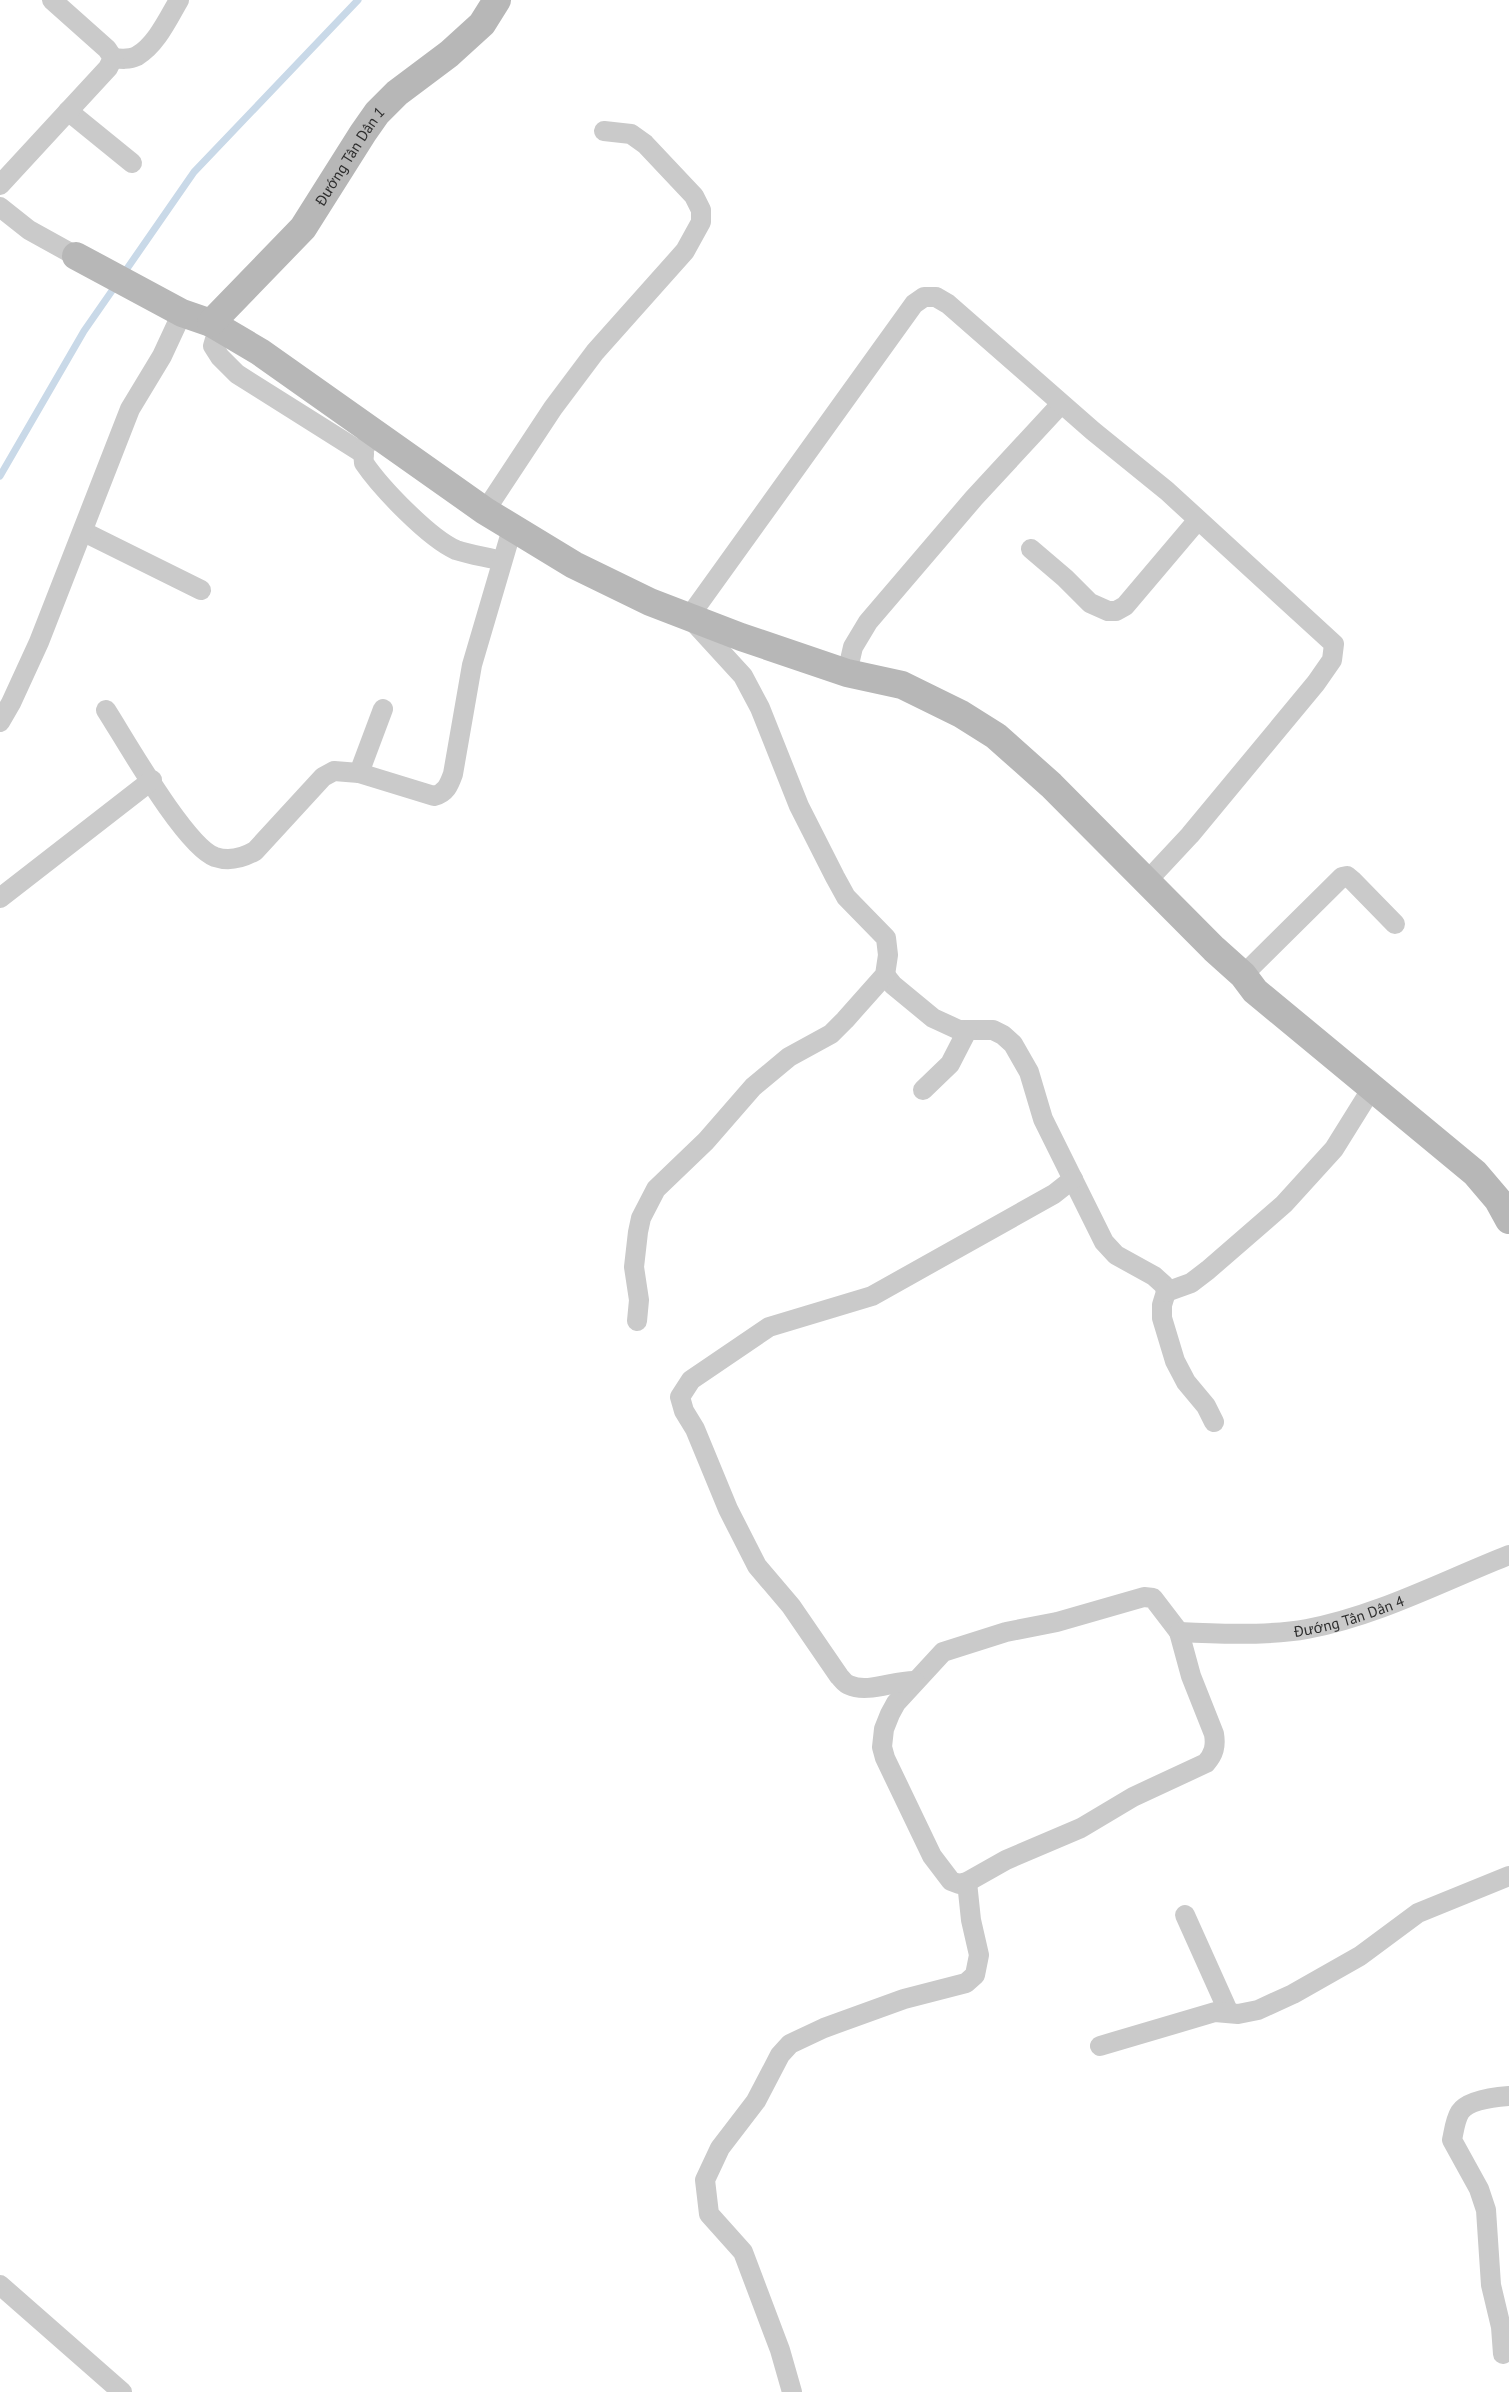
<svg xmlns="http://www.w3.org/2000/svg" width="1509" height="2392" font-family="'PT Sans',sans-serif">
  <style>
    .lines { fill: none; stroke-linecap: round; stroke-linejoin: round }
    .stream { stroke: #c9d9e8; stroke-width: 7 }
    .street { stroke: #cacaca; stroke-width: 20 }
    .secondary { stroke: #b7b7b7; stroke-width: 28 }
    .labels { text-anchor: middle; dominant-baseline: central; stroke-width: 6; stroke-linejoin: round; paint-order: stroke }
    .street-label { font-size: 15px; fill: #2d2d2d; stroke: #fff }
  </style>
  <rect width="100%" height="100%" fill="#fff"/>
  <g class="lines">
    <!-- stream -->
    <g class="stream">
      <polyline points="124,273 194,172 358,0"/>
      <polyline points="0,476 84,331 116,285"/>
    </g>
    <!-- street -->
    <g class="street">
      <path d="M113,58C121,59 129,60 137,56C156,45 168,19 179,0"/>
      <polyline points="68,111 132,163"/>
      <polyline points="0,185 108,68 113,58 107,49 52,0"/>
      <polyline points="0,207 29,230 76,256"/>
      <polyline points="218,329 213,346 220,357 237,374 364,454"/>
      <path d="M374,433L363,450L364,463C381,488 429,538 456,550C471,555 487,557 502,561"/>
      <polyline points="485,511 553,408 595,352 685,251 701,222 701,210 694,196 645,144 631,134 604,131"/>
      <polyline points="84,532 201,590"/>
      <polyline points="1031,549 1065,578 1090,603 1108,611 1116,611 1125,606 1197,521"/>
      <polyline points="847,673 853,647 868,622 974,498 1061,404"/>
      <path d="M106,710C126,741 185,846 215,857C230,862 243,858 255,851L323,777L334,771L359,773L434,796C446,793 449,785 453,774L472,665L512,529"/>
      <polyline points="0,722 11,703 39,642 130,409 162,356 182,313"/>
      <polyline points="359,773 383,709"/>
      <polyline points="0,898 152,780"/>
      <polyline points="885,975 893,985 933,1018 959,1030 993,1030 1003,1035 1013,1044 1029,1072 1043,1119 1104,1242 1116,1255 1154,1276 1164,1285 1166,1292 1162,1305 1162,1318 1175,1361 1186,1382 1206,1406 1214,1422"/>
      <polyline points="1243,975 1342,877 1347,876 1353,881 1395,924"/>
      <polyline points="923,1090 950,1064 967,1031"/>
      <polyline points="1166,1292 1191,1283 1208,1270 1284,1204 1334,1149 1372,1088"/>
      <polyline points="637,1321 639,1300 634,1267 638,1232 641,1218 656,1189 706,1141 753,1087 789,1057 831,1034 845,1020 885,975 888,955 886,938 846,897 835,877 799,806 760,708 743,676 689,617 914,304 924,297 936,297 948,304 1093,431 1167,491 1334,644 1332,660 1316,683 1190,835 1148,880"/>
      <path d="M1144,1597L1153,1598L1179,1632L1191,1676L1214,1734C1216,1746 1214,1754 1206,1763L1133,1797L1081,1828L1006,1860L967,1882L959,1884L951,1881L932,1856L885,1758L882,1747L884,1729L890,1714L896,1703L943,1652L1006,1632L1057,1622Z"/>
      <path id="s1" d="M1179,1632C1217,1634 1270,1636 1307,1629C1377,1616 1443,1581 1509,1555"/>
      <path d="M915,1681C895,1680 868,1694 849,1685C845,1684 842,1679 839,1676L791,1606L757,1566L728,1509L695,1429L684,1411L680,1397L691,1380L769,1327L872,1296L1054,1194L1073,1179"/>
      <polyline points="1185,1915 1229,2013"/>
      <polyline points="1100,2046 1215,2012 1238,2014 1258,2010 1293,1994 1360,1956 1418,1913 1509,1876"/>
      <polyline points="0,2285 122,2392"/>
      <path d="M1503,2354L1501,2327L1491,2285L1486,2210L1479,2189L1452,2140C1454,2131 1455,2120 1460,2112C1468,2100 1496,2097 1509,2096"/>
      <polyline points="792,2392 780,2350 743,2252 709,2214 705,2180 720,2148 756,2101 780,2055 790,2044 824,2028 904,1999 966,1983 975,1975 979,1955 971,1920 967,1882"/>
    </g>
    <!-- secondary -->
    <g class="secondary">
      <polyline points="76,256 182,313 211,323 260,352 485,511 574,565 650,602 741,637 847,673 902,685 961,714 996,736 1051,785 1214,949 1243,975 1255,991 1475,1173 1498,1200 1509,1220"/>
      <path id="s2" d="M211,323L303,228L363,133L377,113L397,93L449,54L482,24L497,0"/>
    </g>
  </g>
  <g class="labels">
    <!-- street labels -->
    <g class="street-label">
      <text stroke="none"><textPath href="#s2" startOffset="218">Đướng Tân Dân 1</textPath></text>
      <text stroke="none"><textPath href="#s1" startOffset="172">Đướng Tân Dân 4</textPath></text>
    </g>
  </g>
</svg>
